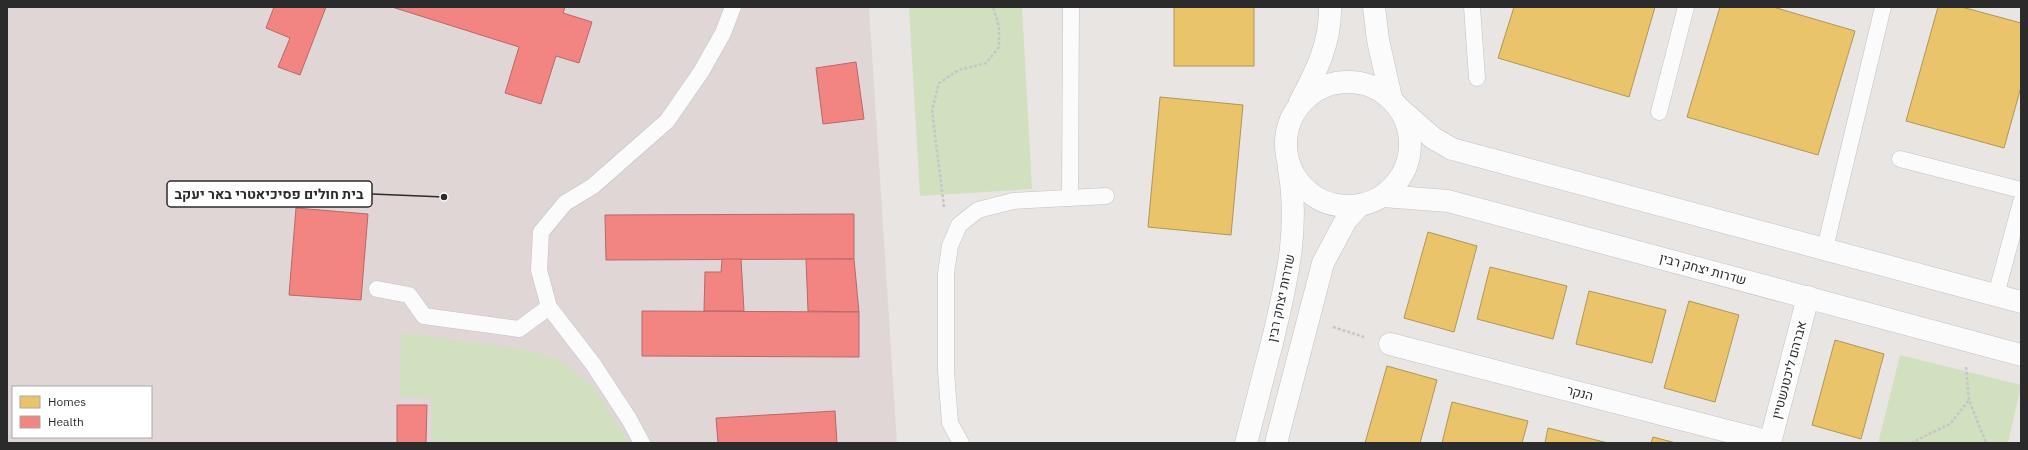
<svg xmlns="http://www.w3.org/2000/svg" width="2028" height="450" font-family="'IBM Plex Sans',Heebo,sans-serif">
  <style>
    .medical { fill: #e1d6d6; fill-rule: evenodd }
    .green { fill: #d1e0bf }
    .homes { fill: #e9c46a; stroke: #b09657 }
    .health { fill: #f28482; stroke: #b66968 }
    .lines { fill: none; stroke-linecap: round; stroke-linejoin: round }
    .service-casing { stroke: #c3c2c2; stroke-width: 17 }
    .minor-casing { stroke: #c3c2c2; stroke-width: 23 }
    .tertiary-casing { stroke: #c3c2c2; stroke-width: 23 }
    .secondary-casing { stroke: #c3c2c2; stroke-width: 23 }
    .path { stroke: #c6c6c6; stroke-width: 2.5; stroke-dasharray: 3 2; stroke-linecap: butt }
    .service { stroke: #fcfbfb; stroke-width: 16 }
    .minor { stroke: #fcfbfb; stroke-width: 22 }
    .tertiary { stroke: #fcfbfb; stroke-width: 22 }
    .secondary { stroke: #fcfbfb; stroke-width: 22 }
    .labels { text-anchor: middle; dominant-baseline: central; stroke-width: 4; stroke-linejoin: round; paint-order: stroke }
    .street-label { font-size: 13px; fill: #2b2b2b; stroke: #fff }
    .leader { fill: none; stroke: #2b2b2b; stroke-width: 1.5 }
    .callout-dot { fill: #2b2b2b; stroke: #fff; stroke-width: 1.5 }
    .callout { fill: #fff; stroke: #2b2b2b; stroke-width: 1.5 }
    .callout-label { font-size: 14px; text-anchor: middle; font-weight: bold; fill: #2b2b2b }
  </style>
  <rect width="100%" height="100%" fill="#e8e5e2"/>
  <!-- medical -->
  <path class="medical" d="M7,7H869L897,443H7ZM13,387H151V437H13Z"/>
  <!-- green -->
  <g class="green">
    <polygon points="909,7 1022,7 1032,189 920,196"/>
    <polygon points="401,332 532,351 560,360 594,388 629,443 433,443 431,397 400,397"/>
    <polygon points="1900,355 2021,385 2008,443 1878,443"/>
  </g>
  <!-- homes -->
  <g class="homes">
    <rect x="1174" y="7" width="80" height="59"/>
    <polygon points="1514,7 1655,7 1629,97 1498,58"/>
    <polygon points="1720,7 1773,7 1855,31 1818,155 1687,117"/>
    <polygon points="1938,7 1962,7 2021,23 2021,87 2004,148 1906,121"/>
    <polygon points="1160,97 1243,105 1231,235 1148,227"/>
    <polygon points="1428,232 1477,246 1454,332 1404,318"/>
    <polygon points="1490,267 1567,286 1553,339 1477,319"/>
    <polygon points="1589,291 1666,310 1652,363 1576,344"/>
    <polygon points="1689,301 1739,315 1715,402 1664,388"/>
    <polygon points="1835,340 1884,354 1861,439 1812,425"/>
    <polygon points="1387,366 1437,380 1420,443 1365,443"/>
    <polygon points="1452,402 1528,421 1522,443 1442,443"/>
    <polygon points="1548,428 1608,443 1545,443"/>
    <polygon points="1653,437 1676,443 1651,443"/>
  </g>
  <!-- health -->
  <g class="health">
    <polygon points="274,7 326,7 300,75 278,67 290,38 266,28"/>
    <polygon points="392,7 565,7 563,13 592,22 579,63 556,56 541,104 505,93 519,47"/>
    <polygon points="856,62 864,119 823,124 816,68"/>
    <polygon points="296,208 368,214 361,300 289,295"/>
    <polygon points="854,214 854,259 606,260 605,215"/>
    <polygon points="722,259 741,259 744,311 704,311 705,272 721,272"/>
    <polygon points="806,259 854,259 859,312 808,311"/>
    <polygon points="642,311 859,312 859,357 642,356"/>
    <polygon points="397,405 427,405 426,443 397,443"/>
    <polygon points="835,411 837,443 718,443 716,418"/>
  </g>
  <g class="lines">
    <defs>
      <g id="service">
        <polyline points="1472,7 1477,78"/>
        <polyline points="1659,112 1686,7"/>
        <polyline points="1900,159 2021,190"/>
        <polyline points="1070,198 1071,7"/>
        <polyline points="1825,248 1883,7"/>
        <polyline points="377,289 409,295 424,316 519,329 549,307"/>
        <polyline points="1996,295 2021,202"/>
        <polyline points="642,443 629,419 593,364 549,307 539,270 541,232 565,203 593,186 667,121 701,72 723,33 733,7"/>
        <polyline points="961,443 950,423 946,371 946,273 950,246 959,225 978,210 1013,201 1106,196"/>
      </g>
      <g id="minor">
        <polyline points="1390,344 1770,442"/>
        <polyline points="1770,443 1808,297"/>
      </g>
      <g id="tertiary">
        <polyline points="1400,109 1433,138 1452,149 2021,302"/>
        <polyline points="1383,196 1448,201 2021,355"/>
      </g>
      <g id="secondary">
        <polyline points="1374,7 1378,40 1391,98"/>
        <circle cx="1348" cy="144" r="62"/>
        <path d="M1300,102C1316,72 1331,42 1330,7"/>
        <path d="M1246,443C1255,410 1263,376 1272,343C1286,283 1300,231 1289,169"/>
        <polyline points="1276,443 1323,263 1346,220 1360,205"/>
      </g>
    </defs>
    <!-- service casing -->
    <use href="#service" class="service-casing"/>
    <!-- minor casing -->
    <use href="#minor" class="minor-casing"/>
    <!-- tertiary casing -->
    <use href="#tertiary" class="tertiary-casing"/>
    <!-- secondary casing -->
    <use href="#secondary" class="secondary-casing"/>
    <!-- path -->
    <g class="path">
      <polyline points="944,207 932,110 939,83 959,70 986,63 999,47 999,27 993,7"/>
      <polyline points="1333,327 1364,337"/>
      <polyline points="1966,367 1969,400 1986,443"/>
      <polyline points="1911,443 1950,424 1969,400"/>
    </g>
    <!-- service -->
    <use href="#service" class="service"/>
    <!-- minor -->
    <use href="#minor" class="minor"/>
    <!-- tertiary -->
    <use href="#tertiary" class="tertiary"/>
    <!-- secondary -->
    <use href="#secondary" class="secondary"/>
  </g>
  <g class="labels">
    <!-- street labels -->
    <g class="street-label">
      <text transform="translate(1703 269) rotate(15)">שדרות יצחק רבין</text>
      <text transform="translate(1281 298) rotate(-78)">שדרות יצחק רבין</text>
      <text transform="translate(1789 370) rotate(-75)">אברהם ליכטנשטיין</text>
      <text transform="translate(1580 393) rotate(14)">הנקר</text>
    </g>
  </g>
  <!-- callouts -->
  <path class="leader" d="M444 197L372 194"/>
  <circle class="callout-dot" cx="444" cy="197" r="4"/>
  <rect class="callout" x="167" y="181" width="205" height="26" rx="4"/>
  <g class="callout-label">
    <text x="269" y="199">בית חולים פסיכיאטרי באר יעקב</text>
  </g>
  <!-- border -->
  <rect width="2028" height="450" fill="none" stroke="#2b2b2b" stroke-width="16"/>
  <!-- legend -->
  <rect x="12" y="386" width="140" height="52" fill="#ffffff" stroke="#aaaaaa"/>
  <rect x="20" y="396" width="20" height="12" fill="#e9c46a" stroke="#aaaaaa"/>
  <text x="48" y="406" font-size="12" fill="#2b2b2b">Homes</text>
  <rect x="20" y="416" width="20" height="12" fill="#f28482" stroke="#aaaaaa"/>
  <text x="48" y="426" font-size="12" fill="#2b2b2b">Health</text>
</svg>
